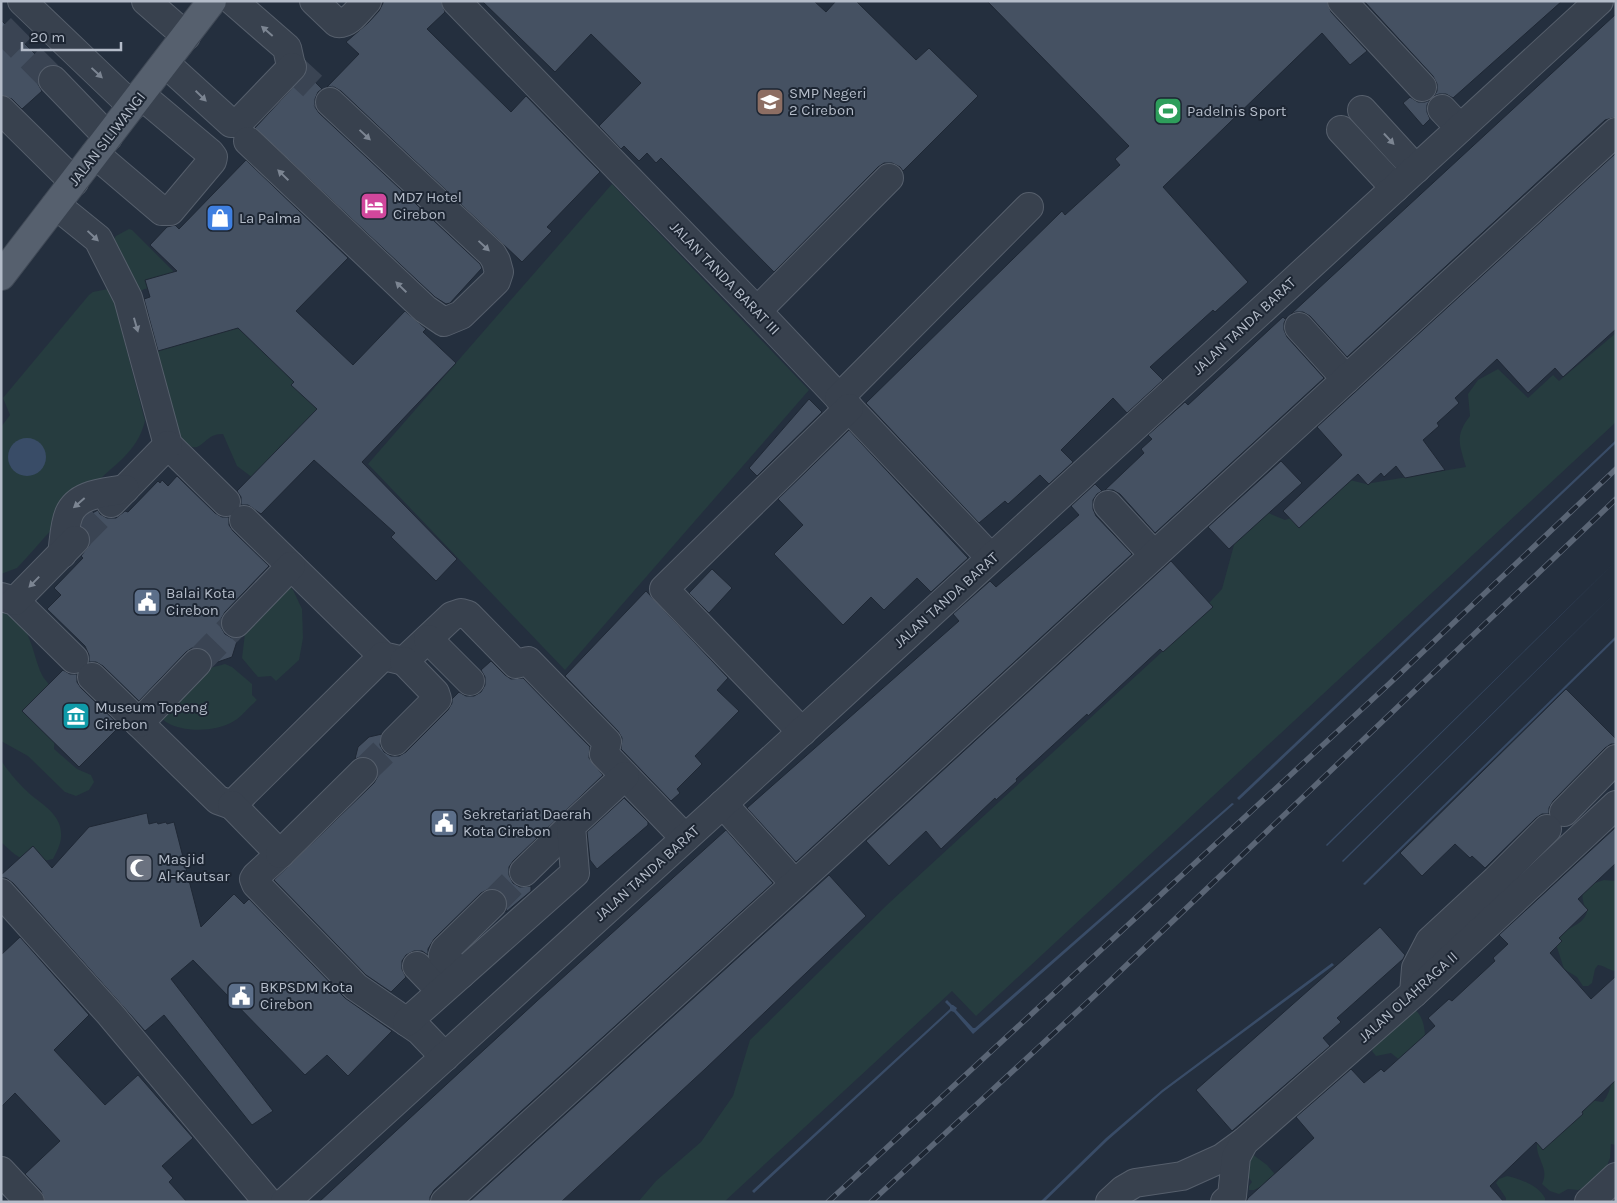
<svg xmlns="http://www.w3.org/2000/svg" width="1617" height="1203" font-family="Karla,sans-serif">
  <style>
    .green { fill: #263c3f }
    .water { fill: #394c67 }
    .building { fill: #455162; stroke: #1f2835 }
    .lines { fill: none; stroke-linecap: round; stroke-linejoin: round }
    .minor-tunnel { stroke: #3a4453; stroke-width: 28; stroke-dasharray: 28 14; stroke-linecap: butt }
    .minor-casing { stroke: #565f6c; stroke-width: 30 }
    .major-casing { stroke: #414a57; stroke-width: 30 }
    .minor { stroke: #38414e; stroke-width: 28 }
    .major { stroke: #56606e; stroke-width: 28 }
    .rail-casing { stroke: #5a6575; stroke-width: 5.5 }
    .rail { stroke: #1d2633; stroke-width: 4; stroke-dasharray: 11; stroke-linecap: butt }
    .oneway { fill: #7c8592 }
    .labels { text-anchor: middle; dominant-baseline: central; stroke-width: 4; stroke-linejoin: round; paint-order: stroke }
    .poi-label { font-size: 15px; fill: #b4bcc9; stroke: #1d2633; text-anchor: start }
    .street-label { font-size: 15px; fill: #b4bcc9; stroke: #1d2633 }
  </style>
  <rect width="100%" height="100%" fill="#242f3e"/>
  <!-- green -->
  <g class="green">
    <polygon points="612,184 809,390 565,670 368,464"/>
    <polygon points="129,229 132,230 173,271 175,276 166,286 144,289 137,294 111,243 116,236"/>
    <path d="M108,289L113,297L145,421C137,453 114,464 93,486C66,512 42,541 17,568L1,574V427L10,415L3,398L89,295L93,292Z"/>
    <path d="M237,320L327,403L253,478L237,466L223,434C200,433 202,463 179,436L150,332L153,329Z"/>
    <path d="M1616,333V422L976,1016L952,991L724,1202H638L656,1181L701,1142L733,1096L750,1040L888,904L1175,640L1222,589L1234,545L1246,517L1261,510L1285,520L1322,507L1350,480L1366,484L1466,467C1460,446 1454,436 1470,416L1468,394L1478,380L1498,369L1528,398L1553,375L1559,381Z"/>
    <polygon points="283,580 293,590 302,609 303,638 299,660 276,681 271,676 258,677 242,658 247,617"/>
    <path d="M1,612C33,623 30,649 42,675C45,681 53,687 54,694C58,711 55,732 54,749L77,769L91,775L94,782L89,790L76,796L65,792L28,756L1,741Z"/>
    <path d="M225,664L232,667L252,684V695L257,700C249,707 242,716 234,721C217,732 183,733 166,722C163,720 161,716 158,713L191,673Z"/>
    <path d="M1,760C8,772 21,786 31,795C45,806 63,817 61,837C61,844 56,853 53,859C29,865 19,860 1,842Z"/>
    <path d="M1604,880L1616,881V971C1610,971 1605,966 1598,965L1595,969L1592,983L1588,986H1583L1577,977L1564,969L1555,941C1564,926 1582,928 1587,912C1578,891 1582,887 1604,880Z"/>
    <path d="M1415,1010C1423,1015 1427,1034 1424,1043C1420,1051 1412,1059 1407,1066L1391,1053L1376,1056L1372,1051L1377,1043Z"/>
    <path d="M1616,1056V1145L1611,1144L1610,1158L1606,1168L1600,1176L1583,1188L1578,1190L1568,1189L1559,1194L1550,1191L1542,1184C1550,1169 1536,1159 1537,1144L1588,1100L1603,1102C1613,1090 1613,1071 1616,1056Z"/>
    <polygon points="1252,1154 1267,1165 1299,1202 1262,1186 1254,1190 1249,1190 1249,1186 1252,1182 1245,1172"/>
    <path d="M1507,1176C1520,1179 1538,1185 1545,1198V1202H1506V1198L1496,1183L1499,1179Z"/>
  </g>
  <!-- water -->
  <g class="water">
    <circle cx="27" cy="457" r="19"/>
    <polygon points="1616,440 1616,443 1239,800 1237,798"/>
    <polygon points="1616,561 1327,846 1326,845"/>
    <polygon points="1616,592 1343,862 1342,861"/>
    <polygon points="1616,636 1616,639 1365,885 1363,884"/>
    <polygon points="1232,803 1234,804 973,1034 954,1012 951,1011 754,1193 752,1191 950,1009 950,1007 945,1002 947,1000 952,1005 953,1005 957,1008 956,1010 973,1028 975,1028"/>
    <polygon points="1332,963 1334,965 1163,1092 1108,1140 1044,1202 1040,1202 1106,1138 1162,1090"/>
  </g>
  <!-- building -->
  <g class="building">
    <polygon points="384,1 441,1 445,12 427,29 511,112 526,96 600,172 547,227 552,231 522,262 341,91 334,87 327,87 359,54 346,42 368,23 379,11"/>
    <polygon points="482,1 814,1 826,12 836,1 856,1 916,60 929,48 978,96 903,171 900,167 892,163 884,163 878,167 774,272 661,158 656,163 647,153 639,161 624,146 621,149 599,126 641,83 591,34 555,72"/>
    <polygon points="987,1 1327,1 1331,12 1367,51 1350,65 1322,33 1163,187 1248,282 1215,312 1213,310 1150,367 1163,380 1127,413 1113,398 1061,450 1073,462 1049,484 1040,475 1008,504 1005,501 979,523 866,403 1062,211 1065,215 1120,165 1115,159 1129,146"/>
    <polygon points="1364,1 1562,1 1453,98 1446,94 1439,94 1434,96 1437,91 1437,84 1433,76"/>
    <polygon points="1616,14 1616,117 1605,120 1347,357 1310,316 1303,312 1296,312 1291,314"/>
    <polygon points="1,20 47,66 42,69 38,76 38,84 42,91 22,109 12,99 1,95"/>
    <polygon points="306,73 322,89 318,92 315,99 315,107 319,113 480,264 482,268 450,303 446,304 435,297 255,128"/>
    <polygon points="1410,97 1418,102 1425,102 1430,100 1427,105 1427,112 1430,119 1423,126 1403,103"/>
    <polygon points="1616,153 1616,329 1563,377 1555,368 1528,393 1497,359 1455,398 1459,403 1437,423 1439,426 1423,440 1445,470 1405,478 1396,466 1384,477 1381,473 1368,485 1358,474 1299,528 1283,511 1342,455 1317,427"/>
    <polygon points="246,160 348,258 296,311 353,365 405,311 426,329 423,332 456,363 362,462 457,559 436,581 391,537 395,533 314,460 261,514 248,505 241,505 241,497 237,491 317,409 291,385 294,382 238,328 158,351 144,299 150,297 145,280 177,271 150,245 167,227 175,225 179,229"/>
    <polygon points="1283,317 1285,319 1287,317 1284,323 1284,330 1287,337 1324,378 1155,533 1120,494 1113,490 1105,490 1144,453 1141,449 1152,439 1148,435 1185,402 1188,405"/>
    <polygon points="809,399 822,412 757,476 749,468"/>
    <polygon points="849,430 968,558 931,592 917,578 884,610 871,597 843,625 774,554 803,525 778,499"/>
    <polygon points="1281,461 1302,483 1229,549 1208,527"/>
    <polygon points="177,476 215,513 222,517 229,517 229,525 233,531 269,566 225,612 221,619 221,627 225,634 232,638 238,638 232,657 212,664 212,658 207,651 200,648 192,648 186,652 139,701 103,666 96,662 89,662 89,655 85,646 47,609 61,595 54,588 83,558 81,556 90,544 90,535 86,529 82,526 85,517 98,510 100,514 107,518 116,518 125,511 128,512 158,481 160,483 162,480 168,486"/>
    <polygon points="1095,484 1102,491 1097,494 1093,500 1093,509 1096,516 1132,554 796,862 747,808 959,621 953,614 990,581 996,587 1079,515 1071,506"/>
    <polygon points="1171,561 1213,607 1163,652 1160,649 1088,716 1087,714 1016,779 1017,781 996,800 995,798 941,849 926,831 889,866 866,841"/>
    <polygon points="712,569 732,588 709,613 689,593"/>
    <polygon points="646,591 728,678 717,690 739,711 695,756 702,764 677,789 680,793 671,801 621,749 622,738 618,731 565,676"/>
    <polygon points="491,661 505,675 511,679 523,678 590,747 589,758 603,775 513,861 509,867 509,875 513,883 520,887 531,886 531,891 506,912 507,901 503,893 497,889 489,889 481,893 434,939 428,949 428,955 422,951 414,951 406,955 402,961 402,969 406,977 391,992 366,975 274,880 374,783 378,776 378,768 374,761 368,757 360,757 355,759 358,747 369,737 382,734 380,745 384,752 391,756 399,756 406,752 448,710 452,703 452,699 459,692 466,696 474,696 481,692 485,685 485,677 481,670"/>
    <polygon points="63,670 70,674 77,674 77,682 81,688 120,726 79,767 22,711"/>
    <polygon points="1566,689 1616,739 1616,744 1611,744 1605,748 1553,801 1549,808 1549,814 1542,814 1536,818 1485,868 1472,856 1470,858 1455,844 1422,876 1400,853"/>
    <polygon points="624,798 648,822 648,825 597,869 590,860 587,832"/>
    <polygon points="147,813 149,824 157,822 158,824 166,822 167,824 174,822 201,927 234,894 244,904 249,899 345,998 392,1031 348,1076 327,1055 305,1075 193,960 171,979 273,1111 252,1125 164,1015 145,1031 13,883 6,878 1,878 1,875 33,846 52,868 89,827"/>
    <polygon points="1616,827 1616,863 1578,899 1588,910 1559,938 1562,941 1550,953 1591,999 1616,976 1616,1080 1582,1112 1583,1114 1543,1150 1536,1142 1490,1186 1504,1202 1246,1202 1248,1198 1314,1138 1296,1117 1351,1069 1364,1083 1381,1069 1384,1072 1435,1026 1428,1018 1449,999 1452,1001 1495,961 1493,958 1508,944 1499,935"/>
    <polygon points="726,830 773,883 434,1190 430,1197 430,1202 319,1202 537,1001"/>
    <polygon points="829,875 866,916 705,1069 561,1202 469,1202"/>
    <polygon points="1380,927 1405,955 1403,959 1337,1018 1341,1022 1323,1038 1330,1046 1232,1131 1196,1090"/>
    <polygon points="20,937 89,1015 54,1050 105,1105 138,1075 193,1138 162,1166 173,1178 169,1182 187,1202 45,1202 41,1191 25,1174 60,1141 15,1093 1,1107 1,955"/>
  </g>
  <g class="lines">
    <!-- minor-tunnel -->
    <g class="minor-tunnel">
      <polyline points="1,28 53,80"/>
      <polyline points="292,67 330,102"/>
      <polyline points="78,537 109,506"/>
      <polyline points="197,663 236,623"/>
      <polyline points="363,772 395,741"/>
      <polyline points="492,904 524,872"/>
    </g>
    <defs>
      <g id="minor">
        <polyline points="22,1 132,106"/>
        <polyline points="146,1 186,36"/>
        <polyline points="233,1 287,48 291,66"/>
        <path d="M314,1L337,23C349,25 359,9 367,1"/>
        <polyline points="456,1 757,311 991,558"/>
        <polyline points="1342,1 1422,87"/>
        <polyline points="165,63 231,123 236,123 241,120 292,67"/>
        <polyline points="53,80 108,137"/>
        <polyline points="1442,109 1460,128"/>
        <polyline points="1,110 74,182"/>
        <polyline points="1362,110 1416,169"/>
        <polyline points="1341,130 1395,188"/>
        <polyline points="248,141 425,309 444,322 461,315 496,281 499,272 496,261 492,254 330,102"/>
        <polyline points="95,154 162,211 170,211 212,161 213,157 210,153 141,95"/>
        <polyline points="56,205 98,239 128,298 168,445 226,502"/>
        <polyline points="757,311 889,178"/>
        <polyline points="1299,327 1346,379"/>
        <polyline points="839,398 1029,207"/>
        <polyline points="111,503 168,445"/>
        <polyline points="1108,505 1154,555"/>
        <polyline points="244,520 383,656 404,661 452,616 461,613 468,615 516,664 528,661 607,742 604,754 685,838"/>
        <path d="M62,554C64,542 64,526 69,514C78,493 105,493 125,489"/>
        <polyline points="1,597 15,601 74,659"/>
        <polyline points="15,601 75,540"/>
        <polyline points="236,623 291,566"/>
        <polyline points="428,639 470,681"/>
        <polyline points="92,677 218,800 232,805 383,656"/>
        <polyline points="139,723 197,663"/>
        <polyline points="802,732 664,589 849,408"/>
        <polyline points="395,741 437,699 435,693 404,661"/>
        <polyline points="723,804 795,884"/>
        <polyline points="232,805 280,854 256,876 254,879 256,884 356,987 420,1031 445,1057"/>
        <polyline points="1564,812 1616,759"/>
        <polyline points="280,854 363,772"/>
        <polyline points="524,872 571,826"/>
        <polyline points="1,893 110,1014 268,1202"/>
        <polyline points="417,966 441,991"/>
        <polyline points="461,974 443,955 445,950 492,904"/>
        <polyline points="1414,993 1416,968 1430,941 1496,880 1547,829"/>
        <polyline points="407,1022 575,873 571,826 625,776"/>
        <polyline points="1,1171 30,1202"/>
        <polyline points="285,1202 723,804 1599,1"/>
        <polyline points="445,1202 828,854 1616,132"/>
        <polyline points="1110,1202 1123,1190 1135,1183 1182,1176 1222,1158 1244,1142"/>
        <polyline points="1225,1202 1232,1196 1236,1157 1244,1142 1414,993 1616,805"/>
        <polyline points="1589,1202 1616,1177"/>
      </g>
      <polyline id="major" points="1,276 212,1"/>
    </defs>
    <!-- minor casing -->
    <use href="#minor" class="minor-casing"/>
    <!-- major casing -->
    <use href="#major" class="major-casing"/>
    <!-- minor -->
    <use href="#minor" class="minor"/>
    <!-- major -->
    <use href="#major" class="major"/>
    <defs>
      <g id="rail">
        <polyline points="828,1202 1389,684 1616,469"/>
        <polyline points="871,1202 1092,998 1616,499"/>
      </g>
    </defs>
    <!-- rail casing -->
    <use href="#rail" class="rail-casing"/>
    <!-- rail -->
    <use href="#rail" class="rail"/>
  </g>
  <!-- one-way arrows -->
  <defs><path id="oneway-solid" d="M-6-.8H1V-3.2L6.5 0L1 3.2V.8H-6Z" transform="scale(1.25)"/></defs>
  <g class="oneway">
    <use href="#oneway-solid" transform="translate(267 31) rotate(-139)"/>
    <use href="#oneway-solid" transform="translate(97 73) rotate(43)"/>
    <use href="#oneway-solid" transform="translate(201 96) rotate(44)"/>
    <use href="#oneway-solid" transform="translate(365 135) rotate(43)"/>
    <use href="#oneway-solid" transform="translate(1389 139) rotate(47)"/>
    <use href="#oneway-solid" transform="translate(283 175) rotate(-136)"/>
    <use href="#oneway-solid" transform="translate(93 236) rotate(43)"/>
    <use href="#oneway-solid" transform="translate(484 246) rotate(43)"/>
    <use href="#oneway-solid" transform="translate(401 287) rotate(-136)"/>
    <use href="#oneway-solid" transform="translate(136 325) rotate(74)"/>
    <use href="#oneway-solid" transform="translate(79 503) rotate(139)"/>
    <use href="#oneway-solid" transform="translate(34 582) rotate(134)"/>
  </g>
  <!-- icons -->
  <defs>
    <symbol id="school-square" viewBox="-11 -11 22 22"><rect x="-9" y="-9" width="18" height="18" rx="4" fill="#8d6e63" stroke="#1d2633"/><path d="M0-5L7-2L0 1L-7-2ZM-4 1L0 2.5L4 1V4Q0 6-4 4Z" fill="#fff"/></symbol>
    <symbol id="stadium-square" viewBox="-11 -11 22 22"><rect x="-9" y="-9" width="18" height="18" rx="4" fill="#2e9e5b" stroke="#1d2633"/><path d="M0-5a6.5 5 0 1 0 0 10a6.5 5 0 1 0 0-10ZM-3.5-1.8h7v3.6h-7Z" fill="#fff"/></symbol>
    <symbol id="hotel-square" viewBox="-11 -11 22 22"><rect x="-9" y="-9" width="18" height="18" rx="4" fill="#d1479c" stroke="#1d2633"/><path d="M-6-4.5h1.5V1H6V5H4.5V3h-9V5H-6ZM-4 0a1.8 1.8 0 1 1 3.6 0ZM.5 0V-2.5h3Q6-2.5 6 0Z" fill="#fff"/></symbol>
    <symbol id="shop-square" viewBox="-11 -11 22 22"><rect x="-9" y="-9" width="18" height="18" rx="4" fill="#3f7fe0" stroke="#1d2633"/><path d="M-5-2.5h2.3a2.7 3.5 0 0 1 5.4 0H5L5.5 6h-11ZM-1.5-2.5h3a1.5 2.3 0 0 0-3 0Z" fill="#fff"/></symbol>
    <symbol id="civic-square" viewBox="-11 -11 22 22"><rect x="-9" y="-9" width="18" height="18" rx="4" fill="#5c6f8a" stroke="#1d2633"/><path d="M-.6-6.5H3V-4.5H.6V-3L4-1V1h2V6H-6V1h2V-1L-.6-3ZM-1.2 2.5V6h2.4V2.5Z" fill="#fff"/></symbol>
    <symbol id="museum-square" viewBox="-11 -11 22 22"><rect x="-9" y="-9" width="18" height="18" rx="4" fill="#0f9aa8" stroke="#1d2633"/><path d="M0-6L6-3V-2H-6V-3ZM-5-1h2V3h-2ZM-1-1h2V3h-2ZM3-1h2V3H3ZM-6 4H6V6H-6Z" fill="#fff"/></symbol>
    <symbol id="mosque-square" viewBox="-11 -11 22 22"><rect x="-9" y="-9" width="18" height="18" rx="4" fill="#6b7280" stroke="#1d2633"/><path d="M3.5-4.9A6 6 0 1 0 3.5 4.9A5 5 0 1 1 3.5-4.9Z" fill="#fff"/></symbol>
  </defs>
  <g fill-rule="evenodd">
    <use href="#school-square" x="754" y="86" width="32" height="32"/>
    <use href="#stadium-square" x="1152" y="95" width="32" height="32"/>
    <use href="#hotel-square" x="358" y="190" width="32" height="32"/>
    <use href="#shop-square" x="204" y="202" width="32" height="32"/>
    <use href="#civic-square" x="131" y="586" width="32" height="32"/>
    <use href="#museum-square" x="60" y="700" width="32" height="32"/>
    <use href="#civic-square" x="428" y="807" width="32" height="32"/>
    <use href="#mosque-square" x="123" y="852" width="32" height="32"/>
    <use href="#civic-square" x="225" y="980" width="32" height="32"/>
  </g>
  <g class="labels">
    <!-- poi labels -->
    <g class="poi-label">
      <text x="789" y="93">SMP Negeri<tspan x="789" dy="17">2 Cirebon</tspan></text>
      <text x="1187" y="111">Padelnis Sport</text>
      <text x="393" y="197">MD7 Hotel<tspan x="393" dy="17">Cirebon</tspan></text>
      <text x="239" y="218">La Palma</text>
      <text x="166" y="593">Balai Kota<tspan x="166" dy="17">Cirebon</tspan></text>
      <text x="95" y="707">Museum Topeng<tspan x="95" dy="17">Cirebon</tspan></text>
      <text x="463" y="814">Sekretariat Daerah<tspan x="463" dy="17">Kota Cirebon</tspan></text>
      <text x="158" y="859">Masjid<tspan x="158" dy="17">Al-Kautsar</tspan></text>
      <text x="260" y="987">BKPSDM Kota<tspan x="260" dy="17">Cirebon</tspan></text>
    </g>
    <!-- street labels -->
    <g class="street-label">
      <text transform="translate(107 139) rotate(-52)">JALAN SILIWANGI</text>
      <text transform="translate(725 278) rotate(46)">JALAN TANDA BARAT III</text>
      <text transform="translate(1244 326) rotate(-43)">JALAN TANDA BARAT</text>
      <text transform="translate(946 600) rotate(-42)">JALAN TANDA BARAT</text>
      <text transform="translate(647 873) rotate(-42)">JALAN TANDA BARAT</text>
      <text transform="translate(1408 997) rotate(-42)">JALAN OLAHRAGA II</text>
    </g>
  </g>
  <!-- border -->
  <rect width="1617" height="1203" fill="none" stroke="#b4bcc9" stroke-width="5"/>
  <!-- scale -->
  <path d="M22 42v8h99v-8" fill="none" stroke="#b4bcc9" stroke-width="2.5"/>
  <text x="30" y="42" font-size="15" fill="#b4bcc9" stroke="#1d2633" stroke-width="4" paint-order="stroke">20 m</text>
</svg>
